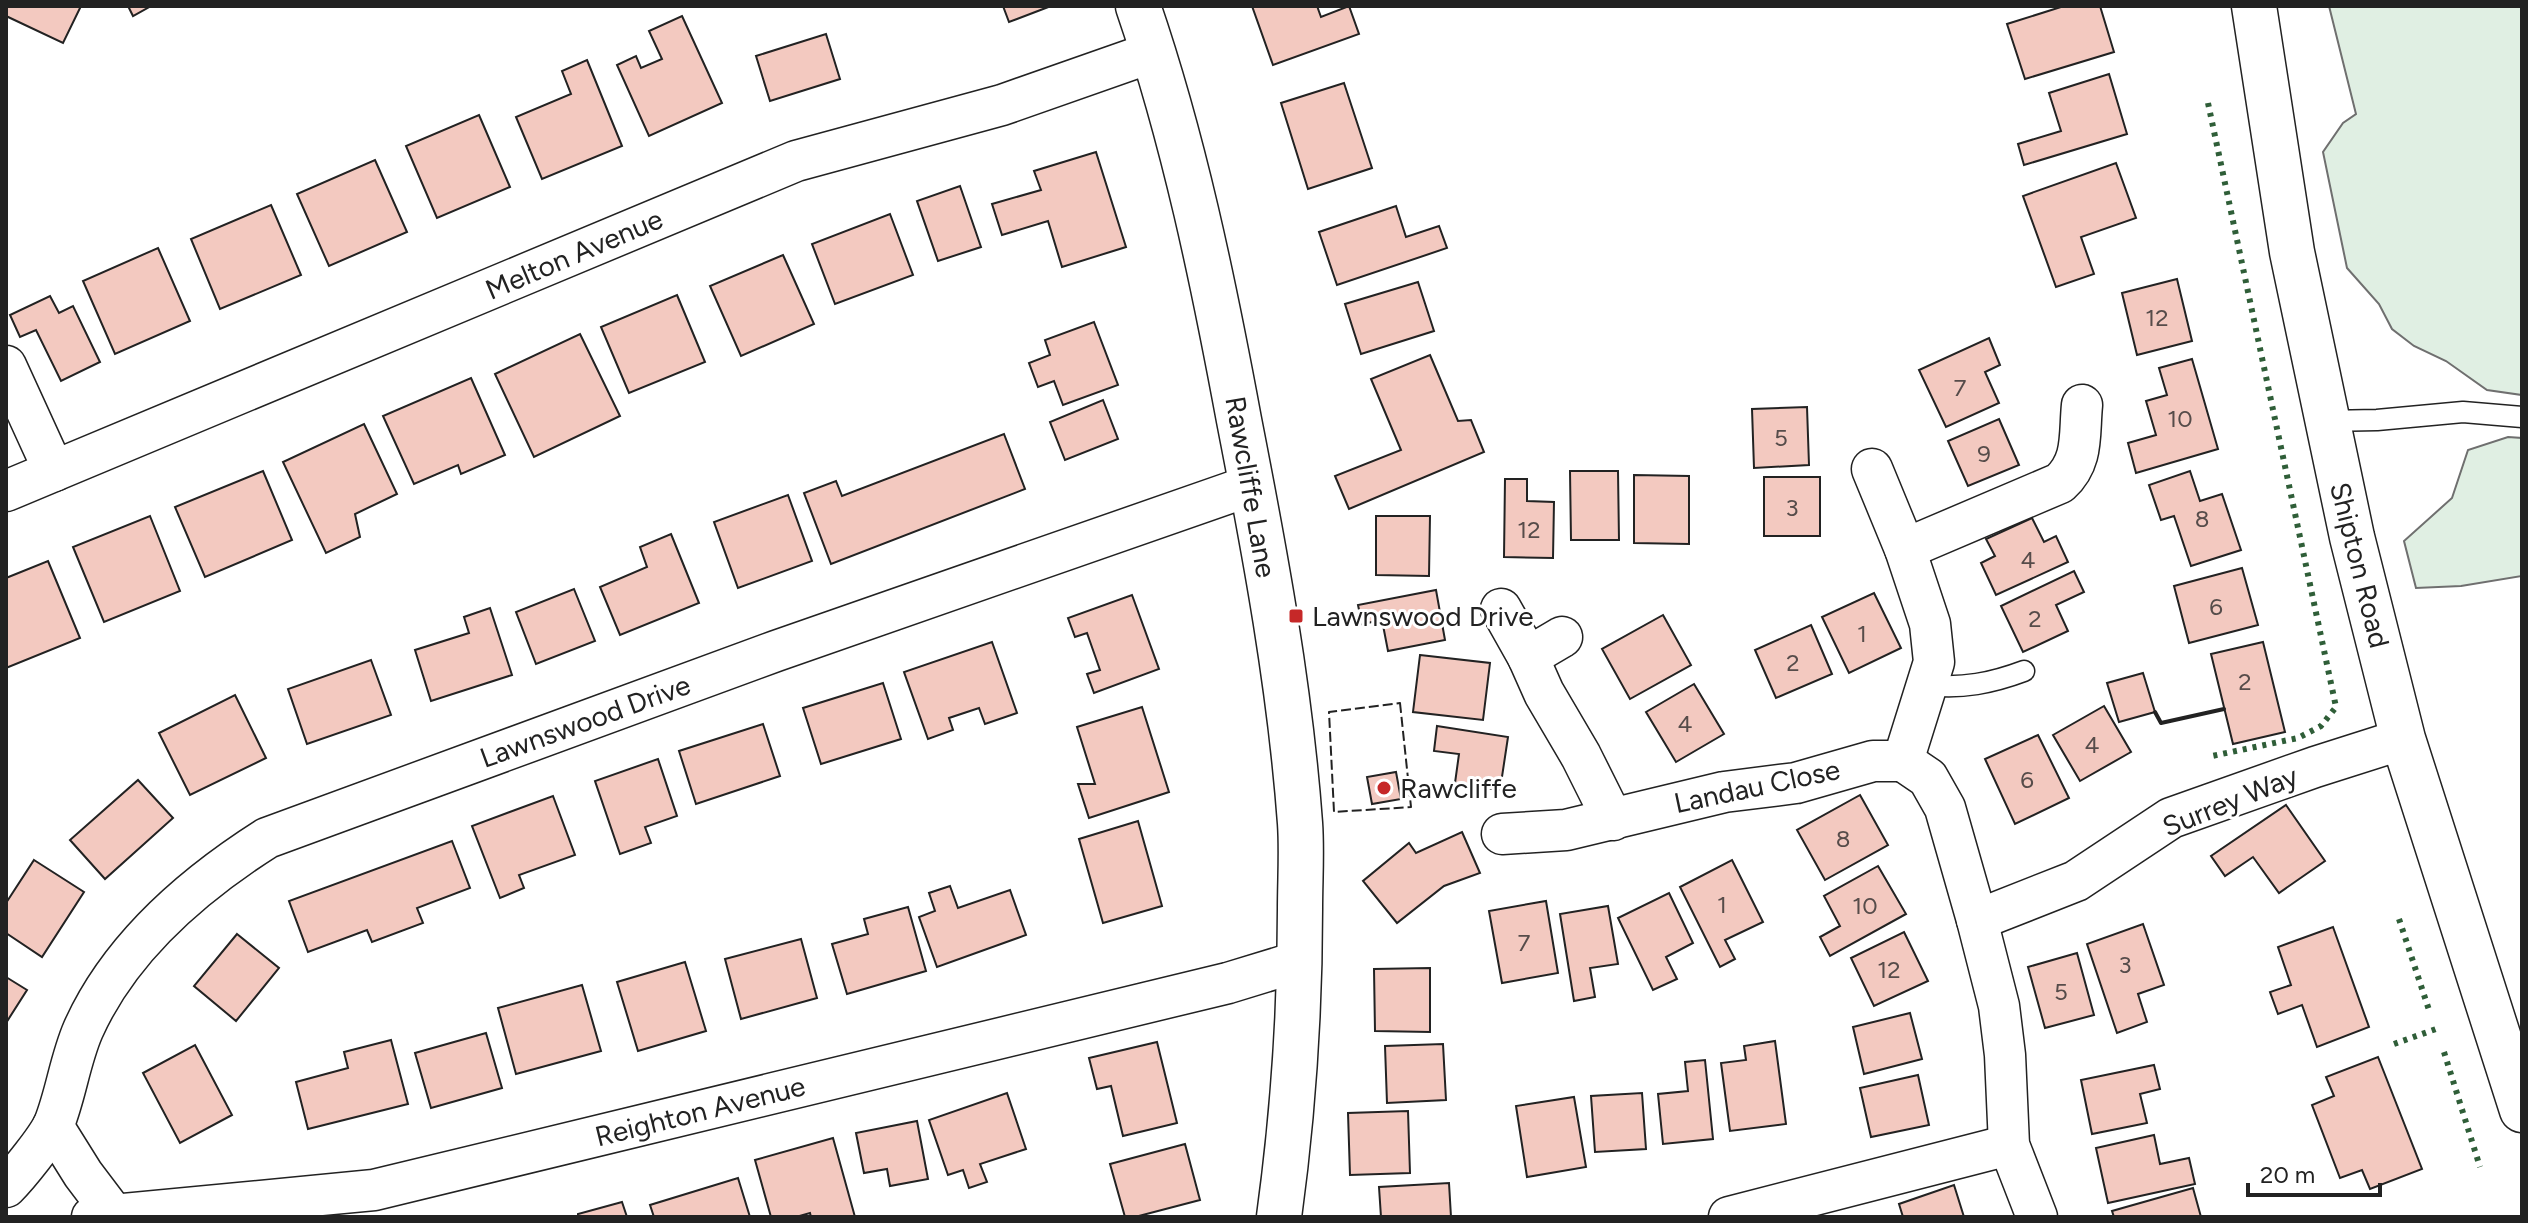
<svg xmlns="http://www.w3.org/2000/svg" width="2528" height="1223" font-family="Figtree,sans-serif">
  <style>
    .green { fill: #e0efe3; stroke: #6f6f6f; stroke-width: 2 }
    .building { fill: #f3c9c0; stroke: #222; stroke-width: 2 }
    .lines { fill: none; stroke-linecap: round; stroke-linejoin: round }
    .lane-casing { stroke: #222; stroke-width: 23 }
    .street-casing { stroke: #222; stroke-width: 43 }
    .secondary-casing { stroke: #222; stroke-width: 47 }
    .primary-casing { stroke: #222; stroke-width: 47 }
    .lane { stroke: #fff; stroke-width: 20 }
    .street { stroke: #fff; stroke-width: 40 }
    .secondary { stroke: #fff; stroke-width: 44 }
    .primary { stroke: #fff; stroke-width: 44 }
    .hedge { stroke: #2f5e38; stroke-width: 6; stroke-dasharray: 4 6; stroke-linecap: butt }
    .fence { stroke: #222; stroke-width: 2; stroke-dasharray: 10 4; stroke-linecap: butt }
    .wall { stroke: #222; stroke-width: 4 }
    .poi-dot { fill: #c62828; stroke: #fff; stroke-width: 3 }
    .labels { text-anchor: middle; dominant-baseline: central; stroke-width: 6; stroke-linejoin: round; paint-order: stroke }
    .number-label { font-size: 24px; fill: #564c4a }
    .street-label { font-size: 28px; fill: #222; stroke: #fff }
    .poi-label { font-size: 28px; fill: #222; stroke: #fff; text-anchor: start }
  </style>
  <rect width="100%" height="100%" fill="#fff"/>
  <!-- green -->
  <g class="green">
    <polygon points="2329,6 2522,6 2522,395 2487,390 2446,361 2414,346 2392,329 2379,304 2347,268 2323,152 2343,123 2356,114"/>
    <polygon points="2508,437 2522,438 2522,576 2461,586 2416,588 2404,541 2452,498 2468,450"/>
  </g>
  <!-- building -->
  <g class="building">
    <polygon points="6,6 81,6 63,43 6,16"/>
    <polygon points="128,6 151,6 133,16"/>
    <polygon points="1003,6 1051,6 1009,22"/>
    <polygon points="1252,6 1317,6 1321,17 1349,6 1359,34 1273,65"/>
    <polygon points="2064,6 2100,6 2114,52 2025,79 2007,24"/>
    <polygon points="682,16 722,103 649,136 617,65 636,56 641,68 662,59 649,31"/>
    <polygon points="826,34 840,79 770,101 756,56"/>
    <polygon points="587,60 622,146 542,179 516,117 571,94 562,71"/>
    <polygon points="2109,74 2127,134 2024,165 2018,144 2061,131 2049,93"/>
    <polygon points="1344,83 1372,168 1308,189 1281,103"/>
    <polygon points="479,115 510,187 437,218 406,146"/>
    <polygon points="1096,152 1126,247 1062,267 1048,221 1002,235 992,204 1041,190 1034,171"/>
    <polygon points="375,160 407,232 329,266 297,194"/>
    <polygon points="2116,163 2136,218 2081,237 2094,274 2056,287 2023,196"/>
    <polygon points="960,186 981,247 938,261 917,201"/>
    <polygon points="271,205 301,275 220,309 191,239"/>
    <polygon points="1396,206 1406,237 1439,226 1447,248 1337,285 1319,232"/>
    <polygon points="890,214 913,275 835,304 812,244"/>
    <polygon points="158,248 190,321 115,354 83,281"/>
    <polygon points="783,255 814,324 741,356 710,286"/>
    <polygon points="2177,279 2192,341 2137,355 2122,293"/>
    <polygon points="1418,282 1434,331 1361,354 1345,304"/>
    <polygon points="677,295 705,362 629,393 601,327"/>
    <polygon points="50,296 59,313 73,306 100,362 61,381 36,330 20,337 10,315"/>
    <polygon points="1094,322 1118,385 1063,405 1054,381 1038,387 1029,363 1050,355 1045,340"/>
    <polygon points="580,334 620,416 534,457 495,374"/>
    <polygon points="1989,338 2000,365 1985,372 1999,403 1946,427 1919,370"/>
    <polygon points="1430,355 1458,421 1471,420 1484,452 1349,509 1335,476 1401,450 1371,379"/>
    <polygon points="2192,359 2218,449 2136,473 2128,443 2156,435 2146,401 2167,395 2159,368"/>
    <polygon points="471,378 505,455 461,474 458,465 414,484 383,416"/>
    <polygon points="1103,400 1118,439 1065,460 1050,422"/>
    <polygon points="1807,407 1809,465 1754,468 1752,409"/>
    <polygon points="1999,419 2019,465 1968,486 1948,441"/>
    <polygon points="364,424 397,494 355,514 360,537 326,553 283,462"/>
    <polygon points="1004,434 1025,489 831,564 804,493 836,481 842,496"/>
    <polygon points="263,471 292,540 205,577 175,507"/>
    <polygon points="1570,471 1618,471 1619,540 1571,540"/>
    <polygon points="2190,471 2200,501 2222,494 2241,550 2191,566 2174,516 2161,520 2149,485"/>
    <polygon points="1634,475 1689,476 1689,544 1634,543"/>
    <rect x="1764" y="477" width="56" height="59"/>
    <polygon points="1505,479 1527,479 1527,501 1554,502 1553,558 1504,557"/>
    <polygon points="788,495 812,561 738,588 714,522"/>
    <polygon points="150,516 180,591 104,622 73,547"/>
    <polygon points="1376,516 1430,516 1429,576 1376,575"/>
    <polygon points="2032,518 2044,542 2056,536 2068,562 1996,595 1981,563 1995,556 1986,539"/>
    <polygon points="671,534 699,603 620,635 600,587 647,567 640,547"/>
    <polygon points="48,561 80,638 6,668 6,578"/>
    <polygon points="2242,568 2258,625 2189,643 2174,586"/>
    <polygon points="2074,571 2084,592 2056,605 2068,631 2023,652 2001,606"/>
    <polygon points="574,589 595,641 536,664 516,612"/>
    <polygon points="1436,590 1445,640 1388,651 1382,620 1362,624 1358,605"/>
    <polygon points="1874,593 1901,648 1849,673 1822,617"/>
    <polygon points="1132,595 1159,669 1094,693 1087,674 1100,670 1087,633 1075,637 1068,618"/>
    <polygon points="490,608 512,675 431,701 415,650 469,633 464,617"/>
    <polygon points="1663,615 1691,665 1630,699 1602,649"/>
    <polygon points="1811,625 1832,674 1776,698 1755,650"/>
    <polygon points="992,642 1017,713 985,724 979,708 949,718 953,730 928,739 904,672"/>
    <polygon points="2263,642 2285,732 2233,744 2211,654"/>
    <polygon points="1420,655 1490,663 1483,720 1413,712"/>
    <polygon points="371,660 391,715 307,744 288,689"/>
    <polygon points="2143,673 2155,712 2119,722 2107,683"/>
    <polygon points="883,683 901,739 821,764 803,708"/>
    <polygon points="1694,684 1724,734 1676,762 1646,712"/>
    <polygon points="235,695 266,758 190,795 159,733"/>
    <polygon points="2104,706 2131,752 2080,781 2053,735"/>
    <polygon points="1142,707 1169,792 1089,818 1078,784 1095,784 1077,727"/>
    <polygon points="763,724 780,776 696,804 679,751"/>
    <polygon points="1437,726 1508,737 1500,790 1455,783 1459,754 1434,751"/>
    <polygon points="2038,735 2069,798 2015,824 1985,759"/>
    <polygon points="658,759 677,816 645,827 651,843 620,854 595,781"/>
    <polygon points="1396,772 1401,799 1372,804 1367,777"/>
    <polygon points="138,780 173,818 105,879 70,840"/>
    <polygon points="1860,795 1888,845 1825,880 1797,830"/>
    <polygon points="553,796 575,855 519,875 524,888 500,898 472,826"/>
    <polygon points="2286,805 2325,861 2279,893 2253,857 2225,876 2211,856"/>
    <polygon points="1138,821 1162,906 1103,923 1079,839"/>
    <polygon points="1462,832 1480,873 1444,886 1397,923 1363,881 1409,843 1416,853"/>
    <polygon points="452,841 470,888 417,908 423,923 372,942 367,930 308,952 289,901"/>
    <polygon points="34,860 84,892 42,957 6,933 6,903"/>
    <polygon points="1732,860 1763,922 1725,940 1735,959 1720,967 1680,887"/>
    <polygon points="1878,866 1906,914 1830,956 1820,937 1840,926 1824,896"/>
    <polygon points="950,886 958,908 1010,890 1026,935 937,967 919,917 935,911 929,893"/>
    <polygon points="1669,893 1693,943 1666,957 1677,979 1653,990 1618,918"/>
    <polygon points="1546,901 1558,973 1502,983 1489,911"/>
    <polygon points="1608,906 1618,964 1590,968 1595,997 1574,1001 1560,914"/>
    <polygon points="908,907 926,971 847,994 832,944 868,934 864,919"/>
    <polygon points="2143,924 2164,985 2138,994 2147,1022 2117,1033 2087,944"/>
    <polygon points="2333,927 2369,1027 2317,1047 2302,1005 2278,1014 2270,992 2291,985 2278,947"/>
    <polygon points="1904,932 1928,981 1874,1006 1851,958"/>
    <polygon points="237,934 279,968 236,1021 194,986"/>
    <polygon points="801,939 817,998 741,1019 725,959"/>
    <polygon points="2077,953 2094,1015 2045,1028 2028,967"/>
    <polygon points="685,962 706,1031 638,1051 617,982"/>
    <polygon points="1430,968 1430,1032 1375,1031 1374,969"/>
    <polygon points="6,977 27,990 6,1023"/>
    <polygon points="582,985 601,1051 516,1074 498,1008"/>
    <polygon points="1910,1013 1922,1059 1864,1074 1853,1027"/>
    <polygon points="486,1033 502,1088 431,1108 415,1053"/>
    <polygon points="391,1040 408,1104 308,1129 296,1082 348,1068 344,1052"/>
    <polygon points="1775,1041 1786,1124 1730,1131 1721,1063 1746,1060 1744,1046"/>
    <polygon points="1157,1042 1177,1123 1123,1136 1111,1086 1097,1089 1089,1058"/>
    <polygon points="1443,1044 1446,1100 1387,1103 1385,1046"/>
    <polygon points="195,1045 232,1115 180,1143 143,1073"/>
    <polygon points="2378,1057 2422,1169 2370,1189 2362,1170 2340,1178 2312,1105 2334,1096 2326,1077"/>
    <polygon points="1705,1060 1713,1139 1663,1144 1658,1094 1688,1091 1685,1062"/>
    <polygon points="2154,1065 2160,1089 2140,1094 2147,1123 2092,1134 2081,1080"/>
    <polygon points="1918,1075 1929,1125 1871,1137 1860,1088"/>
    <polygon points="1007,1093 1026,1149 980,1164 987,1182 969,1188 963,1170 948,1175 929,1120"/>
    <polygon points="1642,1093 1646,1149 1595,1152 1591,1096"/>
    <polygon points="1574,1097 1586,1167 1527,1177 1516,1106"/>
    <polygon points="1408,1111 1410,1173 1350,1175 1348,1113"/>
    <polygon points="917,1121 928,1179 890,1186 887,1169 864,1173 856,1133"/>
    <polygon points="2154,1135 2160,1164 2189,1158 2195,1184 2108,1203 2096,1148"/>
    <polygon points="833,1138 855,1217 811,1217 810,1213 796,1217 771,1217 755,1160"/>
    <polygon points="1185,1144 1200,1200 1135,1217 1125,1217 1110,1164"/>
    <polygon points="738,1178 750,1217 654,1217 650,1205"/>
    <polygon points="1449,1183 1451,1217 1381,1217 1379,1187"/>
    <polygon points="1954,1185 1964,1217 1903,1217 1899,1204"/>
    <polygon points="2193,1188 2201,1217 2114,1217 2112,1211"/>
    <polygon points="622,1202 627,1217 578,1217 578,1214"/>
  </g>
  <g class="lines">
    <defs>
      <g id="lane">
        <polyline points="2326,421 2377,420 2463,412 2522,417"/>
        <path d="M1928,685C1962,689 1992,683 2024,671"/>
      </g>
      <g id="street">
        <polyline points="6,366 54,471"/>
        <polyline points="1872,469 1905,549 1930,624 1934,662 1903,761"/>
        <polyline points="6,491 796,161 1002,105 1153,52"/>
        <path d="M1905,549L2060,483C2084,461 2079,435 2082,405"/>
        <polyline points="1501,609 1528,657 1544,693 1581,756 1613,820"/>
        <polyline points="1528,657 1562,637"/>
        <polyline points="1903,761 1928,778 1945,808 1977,920 1999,1006 2005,1055 2009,1145 2037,1217"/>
        <polyline points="1502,834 1566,830 1724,792 1796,783 1873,761 1903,761"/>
        <polyline points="1977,920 2076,881 2171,818 2315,767 2403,739"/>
        <polyline points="53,1126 83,1174 114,1215"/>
        <path d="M6,1187C19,1174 47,1139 54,1124C66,1094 70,1060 83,1030C119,949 193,885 267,838L776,651L1252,485"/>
        <polyline points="92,1217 374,1190 1228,983 1300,961"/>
        <polyline points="1729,1217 2009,1145"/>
      </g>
      <path id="secondary" d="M1138,6C1184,140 1213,280 1239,420C1265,553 1290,687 1300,823C1302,851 1300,881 1300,909C1300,1012 1293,1115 1279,1217"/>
      <polyline id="primary" points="2254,6 2292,252 2352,537 2403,739 2522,1110"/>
    </defs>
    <!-- lane casing -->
    <use href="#lane" class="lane-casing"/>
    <!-- street casing -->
    <use href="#street" class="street-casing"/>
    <!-- secondary casing -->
    <use href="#secondary" class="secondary-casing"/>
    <!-- primary casing -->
    <use href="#primary" class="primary-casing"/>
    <!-- lane -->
    <use href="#lane" class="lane"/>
    <!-- street -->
    <use href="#street" class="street"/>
    <!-- secondary -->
    <use href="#secondary" class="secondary"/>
    <!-- primary -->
    <use href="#primary" class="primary"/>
    <!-- hedge -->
    <g class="hedge">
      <polyline points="2208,103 2336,707 2321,726 2298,738 2212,756"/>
      <polyline points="2399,919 2429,1010"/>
      <polyline points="2394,1044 2436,1029"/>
      <polyline points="2444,1052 2480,1167"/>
    </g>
    <!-- fence -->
    <polygon class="fence" points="1400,703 1411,807 1334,812 1329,712"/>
    <!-- wall -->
    <polyline class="wall" points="2155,712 2161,723 2224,709"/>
  </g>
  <!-- markers -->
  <g class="poi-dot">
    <rect x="1288" y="608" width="16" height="16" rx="4"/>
    <circle cx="1384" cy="788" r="8"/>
  </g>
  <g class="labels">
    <!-- number labels -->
    <g class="number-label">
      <text x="2157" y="317">12</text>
      <text x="1960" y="387">7</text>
      <text x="2180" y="418">10</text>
      <text x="1781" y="437">5</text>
      <text x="1984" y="453">9</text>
      <text x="1792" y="507">3</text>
      <text x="2202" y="518">8</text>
      <text x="1529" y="529">12</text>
      <text x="2028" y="559">4</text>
      <text x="2216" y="606">6</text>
      <text x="2035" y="618">2</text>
      <text x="1862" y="633">1</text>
      <text x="1793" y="662">2</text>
      <text x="2245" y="681">2</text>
      <text x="1685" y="723">4</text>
      <text x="2092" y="744">4</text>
      <text x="2027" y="779">6</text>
      <text x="1843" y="838">8</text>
      <text x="1722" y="904">1</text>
      <text x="1865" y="905">10</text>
      <text x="1524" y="942">7</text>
      <text x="2125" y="964">3</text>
      <text x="1889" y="969">12</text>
      <text x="2061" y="991">5</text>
    </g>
    <!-- street labels -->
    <g class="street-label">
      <text transform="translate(574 254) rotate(-23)">Melton Avenue</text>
      <text transform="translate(1251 487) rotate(80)">Rawcliffe Lane</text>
      <text transform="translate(2360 565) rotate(76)">Shipton Road</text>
      <text transform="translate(585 721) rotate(-20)">Lawnswood Drive</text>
      <text transform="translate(1757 786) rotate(-12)">Landau Close</text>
      <text transform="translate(2230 801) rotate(-22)">Surrey Way</text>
      <text transform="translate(700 1111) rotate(-14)">Reighton Avenue</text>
    </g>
    <!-- poi labels -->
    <g class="poi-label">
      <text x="1312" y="616">Lawnswood Drive</text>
      <text x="1400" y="788">Rawcliffe</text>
    </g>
  </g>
  <!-- border -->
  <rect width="2528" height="1223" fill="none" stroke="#222222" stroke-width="16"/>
  <!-- scale -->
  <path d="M2248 1183v12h132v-12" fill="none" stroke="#222222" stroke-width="4"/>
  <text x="2260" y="1183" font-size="24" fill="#222222" stroke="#ffffff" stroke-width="6" paint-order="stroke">20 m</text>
</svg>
